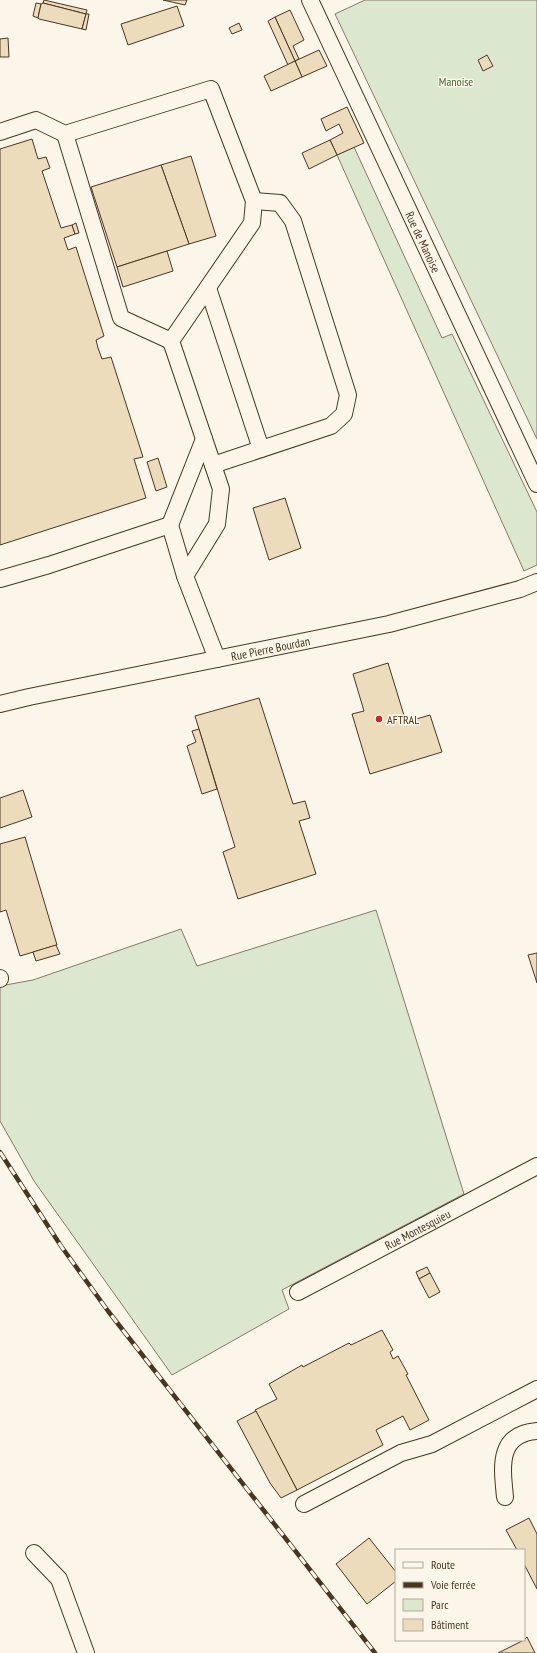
<svg xmlns="http://www.w3.org/2000/svg" width="537" height="1653" font-family="'PT Sans Narrow',sans-serif">
  <style>
    .green { fill: #dce7d0; stroke: #887966 }
    .building { fill: #ecdcbc; stroke: #4a3520 }
    .lines { fill: none; stroke-linecap: round; stroke-linejoin: round }
    .minor-casing { stroke: #4a3520; stroke-width: 18 }
    .minor { stroke: #fbf6e9; stroke-width: 16 }
    .rail-casing { stroke: #4a3520; stroke-width: 4.5 }
    .rail { stroke: #fbf6e9; stroke-width: 3; stroke-dasharray: 9; stroke-linecap: butt }
    .poi-dot { fill: #c62828; stroke: #fbf6e9; stroke-width: 1.5 }
    .labels { text-anchor: middle; dominant-baseline: central; stroke-width: 3; stroke-linejoin: round; paint-order: stroke }
    .park-label { font-size: 12px; fill: #436837; stroke: #fbf6e9 }
    .street-label { font-size: 12px; fill: #4a3520; stroke: #fbf6e9 }
    .poi-label { font-size: 12px; fill: #4a3520; stroke: #fbf6e9; text-anchor: start }
  </style>
  <rect width="100%" height="100%" fill="#fbf6e9"/>
  <!-- green -->
  <g class="green">
    <polygon points="365,0 537,0 537,439 335,14"/>
    <polygon points="354,147 442,338 452,334 537,512 537,565 524,571 337,155"/>
    <polygon points="376,910 464,1194 282,1290 289,1309 172,1375 34,1181 0,1121 0,986 33,980 181,929 197,966"/>
  </g>
  <!-- building -->
  <g class="building">
    <polygon points="44,0 87,10 86,14 43,3"/>
    <polygon points="163,0 187,0 185,5"/>
    <polygon points="36,3 41,4 38,18 33,16"/>
    <polygon points="43,3 86,14 82,29 39,19 38,18 41,4"/>
    <polygon points="177,6 184,26 128,45 121,24"/>
    <polygon points="290,10 304,40 293,46 299,59 295,61 275,17"/>
    <polygon points="86,14 89,14 86,30 82,29"/>
    <polygon points="275,17 295,61 288,65 268,21"/>
    <polygon points="239,23 242,30 232,34 229,28"/>
    <polygon points="8,38 9,57 0,57 0,39"/>
    <polygon points="319,50 327,66 302,77 295,61"/>
    <polygon points="487,55 493,66 483,71 478,60"/>
    <polygon points="295,61 302,77 271,91 264,76"/>
    <polygon points="347,107 364,143 337,155 330,140 343,133 339,124 326,131 321,119"/>
    <polygon points="32,139 38,159 46,157 50,168 42,171 61,228 72,225 75,234 64,238 68,250 76,247 104,336 96,340 98,348 102,359 111,357 143,457 134,459 146,498 0,545 0,149"/>
    <polygon points="330,140 337,155 309,169 302,153"/>
    <polygon points="191,156 216,236 189,244 161,165"/>
    <polygon points="161,165 189,244 117,267 91,187"/>
    <polygon points="76,223 79,233 75,234 72,225"/>
    <polygon points="167,251 173,271 123,287 117,267"/>
    <polygon points="158,458 167,487 156,491 147,462"/>
    <polygon points="285,498 301,548 269,560 253,508"/>
    <polygon points="388,663 406,722 430,715 442,752 370,774 352,714 364,711 353,674"/>
    <polygon points="259,698 293,804 305,801 310,818 299,821 316,874 238,899 223,852 235,847 195,716"/>
    <polygon points="199,729 217,789 202,794 187,746 196,742 192,731"/>
    <polygon points="23,790 32,817 0,828 0,798"/>
    <polygon points="25,837 57,945 20,956 6,910 0,912 0,844"/>
    <polygon points="56,945 60,954 36,961 33,952"/>
    <polygon points="537,953 537,983 528,955"/>
    <polygon points="427,1267 430,1273 419,1279 416,1272"/>
    <polygon points="430,1273 440,1292 429,1298 419,1279"/>
    <polygon points="382,1330 393,1350 390,1352 393,1359 398,1356 408,1374 406,1375 429,1420 410,1430 403,1416 376,1430 383,1445 297,1490 255,1410 277,1399 269,1384 302,1365 303,1367 349,1343 351,1345"/>
    <polygon points="256,1411 297,1490 281,1498 270,1483 237,1421"/>
    <polygon points="529,1518 537,1534 537,1589 524,1564 524,1550 517,1550 506,1530"/>
    <polygon points="369,1538 396,1572 396,1581 367,1604 336,1564"/>
    <polygon points="527,1637 535,1653 498,1653 524,1640"/>
  </g>
  <g class="lines">
    <defs>
      <g id="minor">
        <path id="s1" d="M310,0L537,484"/>
        <polyline points="0,132 36,120 65,134 211,89 254,201 252,223 171,341 221,489 217,524 185,576"/>
        <polyline points="65,134 121,318 171,341"/>
        <polyline points="208,288 261,449"/>
        <polyline points="213,465 331,426 344,414 348,395 293,221 280,203 254,201"/>
        <polyline points="170,525 204,439"/>
        <polyline points="0,579 49,565 170,525 185,576 217,659"/>
        <path id="s2" d="M0,704L29,697L389,624L520,589L537,582"/>
        <polyline points="0,978 0,979"/>
        <path id="s3" d="M298,1292L537,1166"/>
        <path d="M505,1497C502,1467 497,1434 537,1431"/>
        <polyline points="304,1504 401,1453 432,1444 537,1389"/>
        <polyline points="34,1553 59,1579 86,1653"/>
      </g>
    </defs>
    <!-- minor casing -->
    <use href="#minor" class="minor-casing"/>
    <!-- minor -->
    <use href="#minor" class="minor"/>
    <defs>
      <polyline id="rail" points="0,1152 61,1246 108,1311 375,1653"/>
    </defs>
    <!-- rail casing -->
    <use href="#rail" class="rail-casing"/>
    <!-- rail -->
    <use href="#rail" class="rail"/>
  </g>
  <!-- markers -->
  <circle class="poi-dot" cx="379" cy="719" r="4"/>
  <g class="labels">
    <!-- park labels -->
    <g class="park-label">
      <text x="456" y="81">Manoise</text>
    </g>
    <!-- street labels -->
    <g class="street-label">
      <text stroke="none"><textPath href="#s1" startOffset="267">Rue de Manoise</textPath></text>
      <text stroke="none"><textPath href="#s2" startOffset="276">Rue Pierre Bourdan</textPath></text>
      <text stroke="none"><textPath href="#s3" startOffset="135">Rue Montesquieu</textPath></text>
    </g>
    <!-- poi labels -->
    <g class="poi-label">
      <text x="387" y="719">AFTRAL</text>
    </g>
  </g>
  <!-- legend -->
  <rect x="395" y="1549" width="130" height="92" fill="#fbf6e9" stroke="#b4a999"/>
  <rect x="403" y="1562" width="20" height="6" fill="#fbf6e9" stroke="#b4a999"/>
  <text x="431" y="1569" font-size="12" fill="#4a3520">Route</text>
  <rect x="403" y="1582" width="20" height="6" fill="#4a3520" stroke="#b4a999"/>
  <text x="431" y="1589" font-size="12" fill="#4a3520">Voie ferrée</text>
  <rect x="403" y="1599" width="20" height="12" fill="#dce7d0" stroke="#b4a999"/>
  <text x="431" y="1609" font-size="12" fill="#4a3520">Parc</text>
  <rect x="403" y="1619" width="20" height="12" fill="#ecdcbc" stroke="#b4a999"/>
  <text x="431" y="1629" font-size="12" fill="#4a3520">Bâtiment</text>
</svg>
